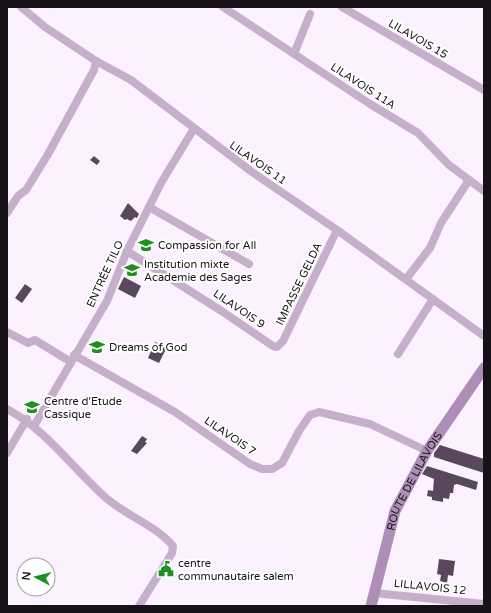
<svg xmlns="http://www.w3.org/2000/svg" width="491" height="613" font-family="'Varela Round',sans-serif">
  <style>
    .building { fill: #59485d }
    .lines { fill: none; stroke-linecap: round; stroke-linejoin: round }
    .street { stroke: #c6afcb; stroke-width: 8 }
    .secondary { stroke: #ae8db6; stroke-width: 11 }
    .labels { text-anchor: middle; dominant-baseline: central; stroke-width: 4; stroke-linejoin: round; paint-order: stroke }
    .street-label { font-size: 11px; fill: #171218; stroke: #fff }
    .poi-label { font-size: 11px; fill: #171218; stroke: #fff; text-anchor: start }
  </style>
  <rect width="100%" height="100%" fill="#fcf1fe"/>
  <!-- building -->
  <g class="building">
    <polygon points="94,156 100,161 97,165 90,160"/>
    <polygon points="128,203 139,214 137,218 135,217 131,221 127,219 125,220 120,216"/>
    <polygon points="124,277 141,286 135,298 118,289"/>
    <polygon points="25,284 32,289 22,303 15,298"/>
    <polygon points="155,342 167,347 159,363 148,358"/>
    <polygon points="142,436 147,439 145,442 147,443 137,454 131,451"/>
    <polygon points="440,445 484,459 484,473 434,457 434,453"/>
    <polygon points="427,466 478,482 476,490 457,484 454,485 453,493 450,493 449,499 443,498 443,502 432,500 432,497 427,496 428,490 433,491 434,479 422,474"/>
    <polygon points="439,559 455,561 453,576 448,575 447,583 440,581 441,575 437,574"/>
  </g>
  <g class="lines">
    <!-- street -->
    <g class="street">
      <polyline points="21,7 45,27 96,61 131,80 252,172 337,230 484,336"/>
      <polyline points="223,7 370,104 418,133 449,165 484,191"/>
      <polyline points="342,7 484,90"/>
      <polyline points="294,54 310,14"/>
      <polyline points="149,207 249,264"/>
      <polyline points="7,213 18,196 26,190 47,156 94,70 96,61"/>
      <polyline points="127,251 220,310 273,346 277,347 283,341 337,230"/>
      <polyline points="406,279 430,248 441,223 469,180"/>
      <polyline points="7,332 28,343 35,340 71,362"/>
      <polyline points="398,354 433,299"/>
      <polyline points="74,355 175,412 250,464 262,469 272,469 282,463 299,431 310,415 319,412 370,424 427,451"/>
      <path d="M7,409C49,432 72,468 106,498C127,516 155,525 173,546L172,553L139,606"/>
      <polyline points="34,426 107,301 127,251 161,183 193,130"/>
      <polyline points="7,453 27,419"/>
      <polyline points="374,593 484,604"/>
    </g>
    <!-- secondary -->
    <path class="secondary" id="s1" d="M371,606L395,511L427,451L484,368"/>
  </g>
  <!-- icons -->
  <defs>
    <symbol id="school-bare" viewBox="-9 -9 18 18"><path d="M0-5L7-2L0 1L-7-2ZM-4 1L0 2.5L4 1V4Q0 6-4 4Z" fill="#1b911e" stroke="#fff" stroke-width="2.5" paint-order="stroke"/></symbol>
    <symbol id="civic-bare" viewBox="-9 -9 18 18"><path d="M-.6-6.5H3V-4.5H.6V-3L4-1V1h2V6H-6V1h2V-1L-.6-3ZM-1.2 2.5V6h2.4V2.5Z" fill="#1b911e" stroke="#fff" stroke-width="2.5" paint-order="stroke"/></symbol>
  </defs>
  <g fill-rule="evenodd">
    <use href="#school-bare" x="135" y="234" width="22" height="22"/>
    <use href="#school-bare" x="121" y="259" width="22" height="22"/>
    <use href="#school-bare" x="86" y="336" width="22" height="22"/>
    <use href="#school-bare" x="21" y="396" width="22" height="22"/>
    <use href="#civic-bare" x="155" y="558" width="22" height="22"/>
  </g>
  <g class="labels">
    <!-- street labels -->
    <g class="street-label">
      <text transform="translate(418 39) rotate(30)">LILAVOIS 15</text>
      <text transform="translate(363 86) rotate(33)">LILAVOIS 11A</text>
      <text transform="translate(258 163) rotate(35)">LILAVOIS 11</text>
      <text transform="translate(105 274) rotate(-65)">ENTRÉE TILO</text>
      <text transform="translate(299 284) rotate(-64)">IMPASSE GELDA</text>
      <text transform="translate(239 309) rotate(34)">LILAVOIS 9</text>
      <text transform="translate(230 436) rotate(34)">LILAVOIS 7</text>
      <text stroke="none"><textPath href="#s1" startOffset="133">ROUTE DE LILAVOIS</textPath></text>
      <text transform="translate(430 587) rotate(6)">LILLAVOIS 12</text>
    </g>
    <!-- poi labels -->
    <g class="poi-label">
      <text x="158" y="245">Compassion for All</text>
      <text x="144" y="264">Institution mixte<tspan x="144" dy="13">Academie des Sages</tspan></text>
      <text x="109" y="347">Dreams of God</text>
      <text x="44" y="401">Centre d'Etude<tspan x="44" dy="13">Cassique</tspan></text>
      <text x="178" y="563">centre<tspan x="178" dy="13">communautaire salem</tspan></text>
    </g>
  </g>
  <!-- border -->
  <rect width="491" height="613" fill="none" stroke="#171218" stroke-width="16"/>
  <!-- north arrow -->
  <g transform="translate(36 577) rotate(277)"><circle r="19" fill="#ffffff" stroke="#a2a0a3"/>
  <path d="M0-3L7 15L0 10L-7 15Z" fill="#1b911e"/>
  <text y="-6" font-size="11" font-weight="bold" text-anchor="middle" fill="#171218">N</text>
  </g>
</svg>
